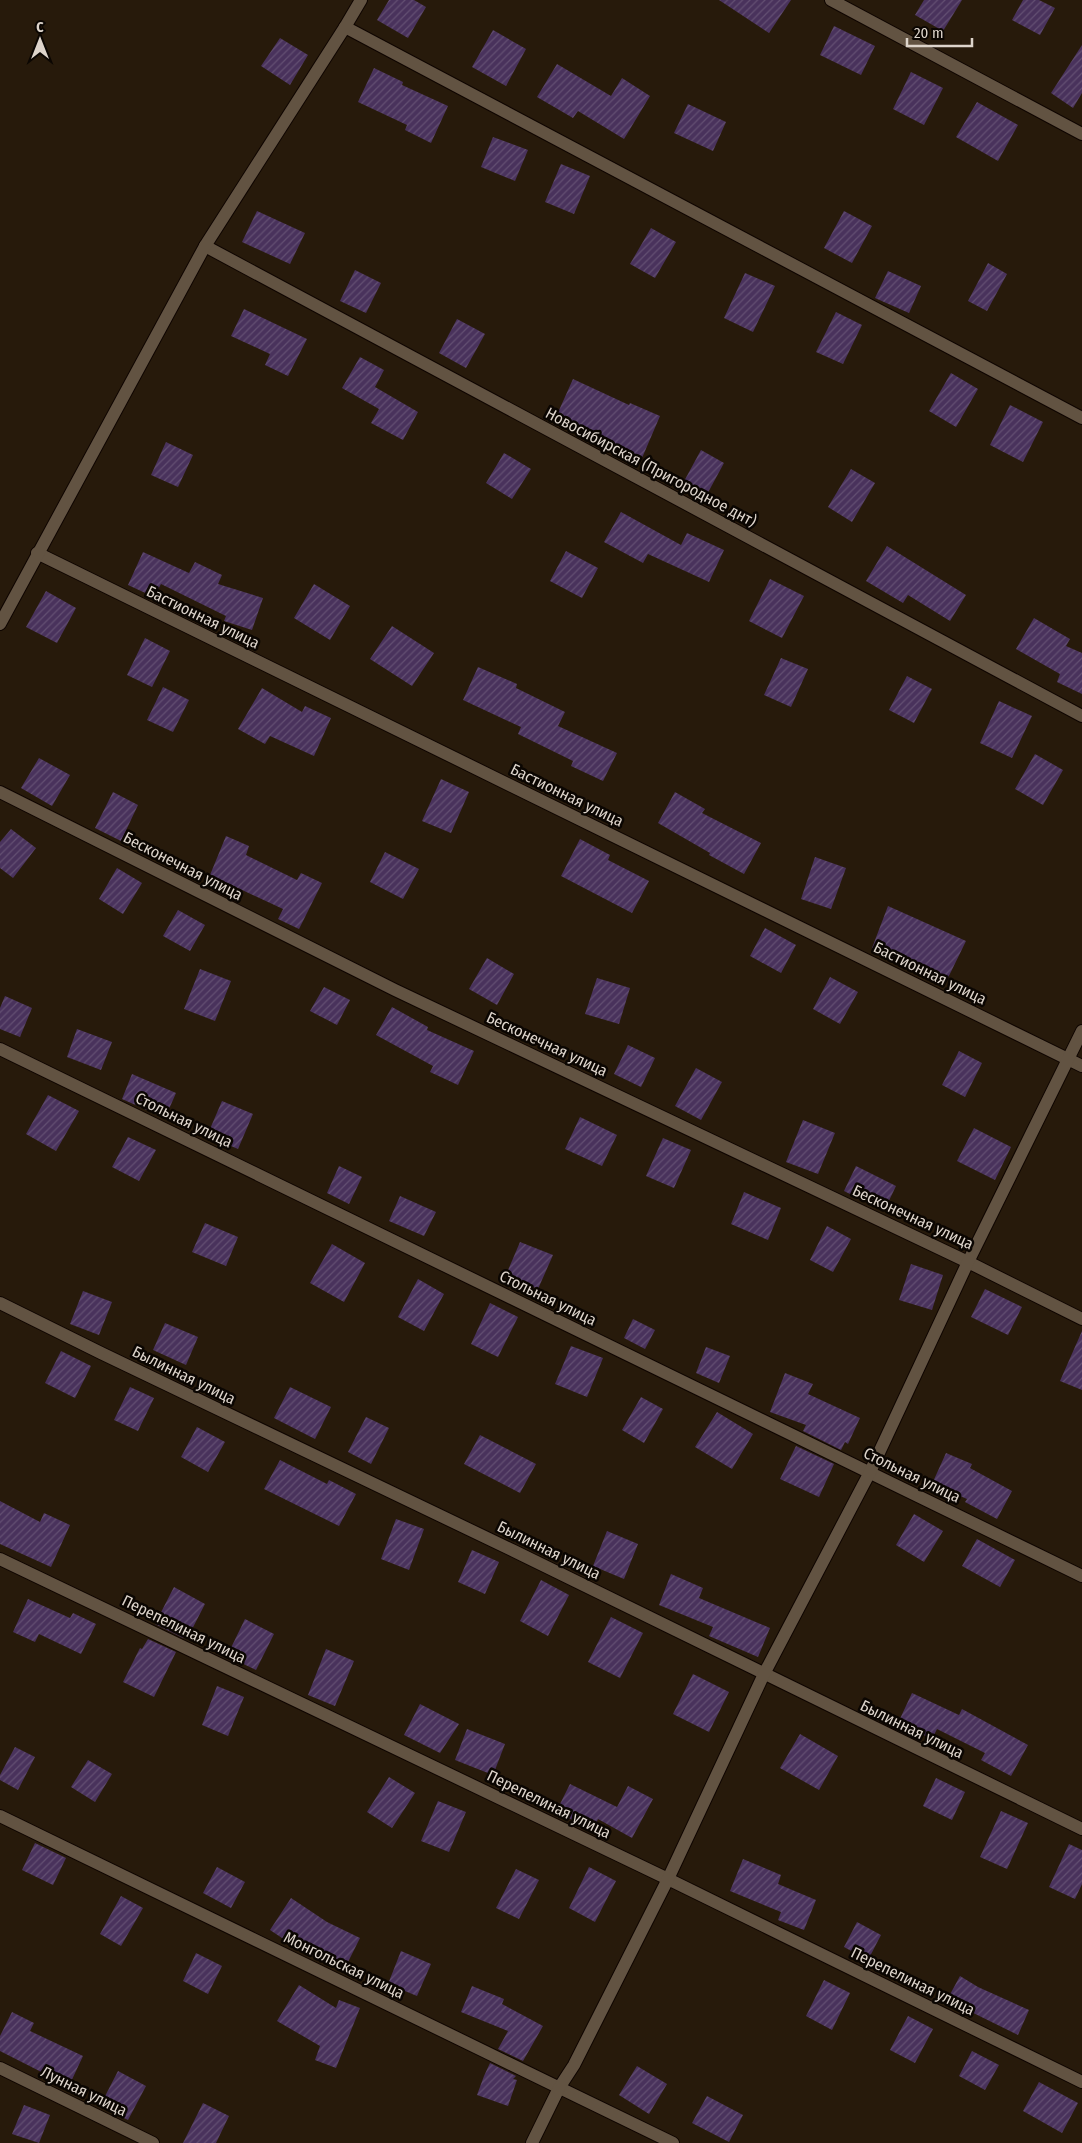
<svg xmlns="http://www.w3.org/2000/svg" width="1082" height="2143" font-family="'Fira Sans Condensed',sans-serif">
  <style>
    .building { fill: url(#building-hatch) }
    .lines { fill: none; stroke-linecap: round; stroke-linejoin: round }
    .minor-casing { stroke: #0f0500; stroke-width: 14 }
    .minor { stroke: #625342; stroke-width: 12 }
    .labels { text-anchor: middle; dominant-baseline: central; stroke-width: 5; stroke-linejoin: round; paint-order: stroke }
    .street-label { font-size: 16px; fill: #ddd4cb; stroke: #0b0602 }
  </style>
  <defs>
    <pattern id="building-hatch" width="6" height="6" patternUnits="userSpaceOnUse" patternTransform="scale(1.25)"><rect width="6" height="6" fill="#49325c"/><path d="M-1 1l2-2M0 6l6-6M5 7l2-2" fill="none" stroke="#634f72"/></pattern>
  </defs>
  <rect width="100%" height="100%" fill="#271a0b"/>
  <!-- building -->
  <g class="building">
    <polygon points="389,0 414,0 426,7 408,38 377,20"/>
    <polygon points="719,0 791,0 769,33"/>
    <polygon points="924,0 962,0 943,31 915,15"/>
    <polygon points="1023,0 1039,0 1055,8 1040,35 1012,20"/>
    <polygon points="834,26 875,46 861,75 820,55"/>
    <polygon points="493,30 526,49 506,86 472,67"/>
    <polygon points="280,38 308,55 290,85 261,66"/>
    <polygon points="1082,45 1082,93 1073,108 1051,93"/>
    <polygon points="557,64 611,96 622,78 650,96 624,139 578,111 573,118 537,97"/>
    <polygon points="374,68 403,82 402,85 448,106 431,143 405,130 407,125 358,102"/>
    <polygon points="911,72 943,88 924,125 893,109"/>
    <polygon points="977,102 1018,125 998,161 956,137"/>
    <polygon points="688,104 726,122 713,151 674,133"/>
    <polygon points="493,137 528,150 515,181 481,167"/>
    <polygon points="561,164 590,176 574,214 545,202"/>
    <polygon points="257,211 305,233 290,264 242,242"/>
    <polygon points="844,211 872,226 852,263 824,248"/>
    <polygon points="651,228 676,242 655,278 630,264"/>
    <polygon points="988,263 1007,274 987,311 968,301"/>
    <polygon points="355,270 381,283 366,313 340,301"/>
    <polygon points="888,271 921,286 909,313 875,298"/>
    <polygon points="745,273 775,286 753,332 724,318"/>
    <polygon points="244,309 307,339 288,376 265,365 270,354 231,336"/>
    <polygon points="836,312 862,325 843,364 816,352"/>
    <polygon points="457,319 485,334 466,368 439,353"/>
    <polygon points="360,357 384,370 375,387 418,412 403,440 371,423 379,409 342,388"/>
    <polygon points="951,373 978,389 956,427 929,411"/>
    <polygon points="573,379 629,405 630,403 660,416 642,458 556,417"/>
    <polygon points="1010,405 1043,422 1023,462 990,445"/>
    <polygon points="166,442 193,455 178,487 151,475"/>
    <polygon points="701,450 724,463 705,498 682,485"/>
    <polygon points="504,453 531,469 512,499 486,483"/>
    <polygon points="851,469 875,483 852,522 828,507"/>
    <polygon points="621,512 681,545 687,533 724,550 709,582 648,554 643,563 604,542"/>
    <polygon points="887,546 966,595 950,621 908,595 903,603 866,581"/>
    <polygon points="566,551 598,568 582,598 550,581"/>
    <polygon points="143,552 189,573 195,562 222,575 218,584 263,598 252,630 224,621 226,616 161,584 154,597 128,585"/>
    <polygon points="770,579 804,596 782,638 749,621"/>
    <polygon points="314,584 350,606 330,640 294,618"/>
    <polygon points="46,591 76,608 57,643 26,627"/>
    <polygon points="1034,618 1070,639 1066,646 1082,653 1082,694 1057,682 1060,674 1016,649"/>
    <polygon points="392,626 434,653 412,686 370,659"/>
    <polygon points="145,638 170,651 152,687 127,675"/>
    <polygon points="781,658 808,669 791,707 764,695"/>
    <polygon points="478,667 517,684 516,688 565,712 558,726 617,753 603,781 571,766 573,761 518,734 521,727 463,700"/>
    <polygon points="907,676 932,689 914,723 889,710"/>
    <polygon points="163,687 189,700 173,732 147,720"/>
    <polygon points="262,688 302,712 305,706 331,718 314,756 270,736 265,744 238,729"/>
    <polygon points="999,701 1032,716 1012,758 980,743"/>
    <polygon points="1035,754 1063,770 1043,805 1015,789"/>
    <polygon points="39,758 70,775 52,806 21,788"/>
    <polygon points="441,779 469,792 451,833 422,821"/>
    <polygon points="113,792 138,805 121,841 95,828"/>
    <polygon points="675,792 705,809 702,813 761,843 744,874 709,855 710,853 658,823"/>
    <polygon points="11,829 36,848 13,878 0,868 0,842"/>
    <polygon points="226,836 249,846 246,855 297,880 301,873 322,883 299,929 278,919 283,909 210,875"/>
    <polygon points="580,839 610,855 608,860 649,881 632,913 561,876"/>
    <polygon points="385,852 419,869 403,899 370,882"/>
    <polygon points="815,857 846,868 831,909 801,899"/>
    <polygon points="117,868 142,883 123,914 99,899"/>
    <polygon points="888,906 966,941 945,984 920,972 922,968 872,948"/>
    <polygon points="178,910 205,925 190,951 163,936"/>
    <polygon points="765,928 796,945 781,973 750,956"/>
    <polygon points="487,958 514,974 497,1005 469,989"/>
    <polygon points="200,969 231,981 215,1021 184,1009"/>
    <polygon points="830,977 858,992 840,1024 813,1009"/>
    <polygon points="597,978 630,988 619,1024 585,1014"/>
    <polygon points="324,987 350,1000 337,1025 310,1011"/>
    <polygon points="5,996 32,1008 20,1037 0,1029 0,1008"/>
    <polygon points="392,1007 428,1027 427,1030 474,1051 458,1085 430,1072 433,1066 376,1035"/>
    <polygon points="77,1029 112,1042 101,1070 67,1057"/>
    <polygon points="628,1045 655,1058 641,1087 614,1074"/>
    <polygon points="959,1051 982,1063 965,1097 942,1085"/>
    <polygon points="696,1068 722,1082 701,1120 675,1106"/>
    <polygon points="132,1074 176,1093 165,1118 122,1099"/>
    <polygon points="48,1095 79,1111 56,1151 26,1134"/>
    <polygon points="222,1101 253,1114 238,1149 207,1136"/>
    <polygon points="580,1117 617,1135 602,1166 565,1149"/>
    <polygon points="803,1120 835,1133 818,1174 786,1162"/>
    <polygon points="974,1128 1011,1147 995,1180 957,1161"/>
    <polygon points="128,1137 156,1150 139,1181 112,1167"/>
    <polygon points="663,1138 691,1150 674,1188 646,1176"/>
    <polygon points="339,1166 362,1177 349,1204 327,1193"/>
    <polygon points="856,1166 896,1186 884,1211 844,1191"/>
    <polygon points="744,1192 781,1208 768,1240 731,1224"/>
    <polygon points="400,1196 436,1212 424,1236 389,1221"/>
    <polygon points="205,1223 238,1237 226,1266 192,1252"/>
    <polygon points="827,1226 851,1239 833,1272 810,1260"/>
    <polygon points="520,1242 553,1255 538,1289 506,1275"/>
    <polygon points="332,1244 365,1263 344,1302 310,1283"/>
    <polygon points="911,1264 943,1275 932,1310 899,1300"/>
    <polygon points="418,1279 444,1294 424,1331 398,1317"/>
    <polygon points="985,1289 1022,1307 1008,1335 971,1317"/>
    <polygon points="83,1291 112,1302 99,1335 70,1324"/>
    <polygon points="490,1303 518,1317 498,1357 471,1344"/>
    <polygon points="633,1319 655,1330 645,1349 624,1338"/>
    <polygon points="165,1323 198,1337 186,1365 153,1350"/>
    <polygon points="1082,1331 1082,1390 1060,1381"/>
    <polygon points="571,1346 603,1358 587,1397 555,1384"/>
    <polygon points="706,1347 730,1356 719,1383 696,1373"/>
    <polygon points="61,1351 91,1366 75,1398 45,1383"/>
    <polygon points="785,1373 813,1384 808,1394 860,1418 848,1444 845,1442 841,1450 803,1431 806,1425 770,1412"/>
    <polygon points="130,1387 154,1398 138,1431 114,1420"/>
    <polygon points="290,1387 331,1407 315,1439 274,1418"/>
    <polygon points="641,1397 663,1409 644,1443 622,1430"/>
    <polygon points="717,1412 753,1434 732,1469 695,1447"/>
    <polygon points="366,1417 389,1428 371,1464 348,1452"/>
    <polygon points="197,1427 225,1442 208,1472 181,1457"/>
    <polygon points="480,1435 536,1464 520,1493 464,1464"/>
    <polygon points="796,1446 834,1464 819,1497 780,1479"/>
    <polygon points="946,1453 972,1464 970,1468 1012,1491 997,1519 965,1502 967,1499 932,1484"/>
    <polygon points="280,1460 327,1484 329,1480 356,1494 339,1526 264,1489"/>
    <polygon points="0,1501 40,1522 44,1513 70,1525 51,1567 0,1544"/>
    <polygon points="914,1514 943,1531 924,1562 896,1545"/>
    <polygon points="396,1519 424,1529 409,1570 381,1559"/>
    <polygon points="607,1531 638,1544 624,1579 593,1566"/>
    <polygon points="977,1539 1015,1560 1000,1587 962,1566"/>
    <polygon points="472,1550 499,1562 485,1594 458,1582"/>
    <polygon points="671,1574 703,1588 699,1598 770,1628 758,1657 709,1636 713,1627 659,1605"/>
    <polygon points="541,1580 569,1595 548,1636 520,1621"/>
    <polygon points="174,1587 205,1604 188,1637 184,1635 183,1638 155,1624"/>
    <polygon points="28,1599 70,1618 73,1613 96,1624 81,1654 39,1634 35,1642 13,1632"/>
    <polygon points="611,1617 643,1633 620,1678 588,1662"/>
    <polygon points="245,1619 274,1634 256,1670 227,1656"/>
    <polygon points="148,1639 176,1652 154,1697 123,1682 140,1648 142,1649"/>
    <polygon points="326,1649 354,1661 335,1706 308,1695"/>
    <polygon points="693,1674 729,1692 709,1732 673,1714"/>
    <polygon points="217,1686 244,1697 228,1736 202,1725"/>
    <polygon points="912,1693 959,1715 962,1709 1028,1745 1011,1776 981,1760 985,1753 937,1729 932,1739 898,1723"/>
    <polygon points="420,1704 459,1724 440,1753 404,1735"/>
    <polygon points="467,1729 505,1744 493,1775 455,1760"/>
    <polygon points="800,1734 838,1756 819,1790 780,1768"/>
    <polygon points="15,1747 35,1757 18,1790 0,1780 0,1775"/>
    <polygon points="88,1760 112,1774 95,1802 71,1787"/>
    <polygon points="389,1777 415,1793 392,1828 367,1812"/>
    <polygon points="936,1778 965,1792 952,1820 923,1806"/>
    <polygon points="570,1784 617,1807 628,1786 653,1799 632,1838 598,1819 593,1830 556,1812"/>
    <polygon points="438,1801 466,1812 449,1852 421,1841"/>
    <polygon points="1001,1811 1028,1823 1007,1869 980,1857"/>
    <polygon points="35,1843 66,1858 53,1885 22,1870"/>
    <polygon points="1069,1844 1082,1850 1082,1884 1075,1899 1049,1887"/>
    <polygon points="743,1859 781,1875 778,1884 816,1900 804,1930 778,1920 781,1912 730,1891"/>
    <polygon points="217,1867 245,1882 231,1908 203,1893"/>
    <polygon points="589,1867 616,1881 595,1922 569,1908"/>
    <polygon points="516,1869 539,1880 519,1919 496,1908"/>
    <polygon points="121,1896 143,1908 121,1946 100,1934"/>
    <polygon points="291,1898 327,1922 360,1938 344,1970 300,1950 270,1930"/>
    <polygon points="857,1922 881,1935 868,1960 844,1947"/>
    <polygon points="401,1951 431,1964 417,1996 388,1984"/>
    <polygon points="196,1953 222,1966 208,1994 183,1981"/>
    <polygon points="960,1976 978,1987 1029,2010 1018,2035 947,2000"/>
    <polygon points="824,1980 850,1993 832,2030 806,2016"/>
    <polygon points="299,1985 336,2008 339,2000 360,2008 336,2068 315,2060 320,2046 277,2021"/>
    <polygon points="472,1986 504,1999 502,2004 543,2026 523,2061 498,2049 508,2031 461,2012"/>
    <polygon points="12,2012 34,2023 30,2031 83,2056 69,2086 0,2051 0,2036"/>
    <polygon points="908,2016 933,2029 915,2063 890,2050"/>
    <polygon points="972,2051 999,2065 985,2090 959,2076"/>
    <polygon points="490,2063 516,2076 513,2079 517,2080 508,2106 477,2095 484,2076"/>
    <polygon points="637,2066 667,2084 649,2114 619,2095"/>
    <polygon points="118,2071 146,2086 128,2120 100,2106"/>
    <polygon points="1039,2082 1078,2103 1062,2133 1023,2111"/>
    <polygon points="707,2096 743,2115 729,2142 692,2123"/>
    <polygon points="203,2103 229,2116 216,2143 183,2143"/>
    <polygon points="24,2105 50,2115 39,2143 12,2134"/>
  </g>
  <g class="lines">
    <defs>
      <g id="minor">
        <polyline points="831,0 1082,134"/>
        <polyline points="345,27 1082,418"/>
        <polyline points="205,246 1082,716"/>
        <polyline points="37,553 1082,1066"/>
        <polyline points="0,624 205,246 345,27 361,0"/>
        <polyline points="0,792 395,990 968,1262 1082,1319"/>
        <polyline points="0,1049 1082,1576"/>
        <polyline points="0,1303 101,1353 514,1551 1082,1829"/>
        <polyline points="0,1559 668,1879 1082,2082"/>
        <polyline points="0,1816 673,2143"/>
        <polyline points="0,2068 153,2143"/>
        <polyline points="532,2143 559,2088 574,2065 668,1879 764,1674 870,1472 968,1262 1082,1031"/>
      </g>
    </defs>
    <!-- minor casing -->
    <use href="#minor" class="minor-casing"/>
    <!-- minor -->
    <use href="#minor" class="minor"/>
  </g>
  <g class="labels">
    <!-- street labels -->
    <g class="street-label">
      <text transform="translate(651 467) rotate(28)">Новосибирская (Пригородное днт)</text>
      <text transform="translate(203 617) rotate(26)">Бастионная улица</text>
      <text transform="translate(567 795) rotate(26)">Бастионная улица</text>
      <text transform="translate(183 866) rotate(27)">Бесконечная улица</text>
      <text transform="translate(930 973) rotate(26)">Бастионная улица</text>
      <text transform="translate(547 1044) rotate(25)">Бесконечная улица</text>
      <text transform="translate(184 1120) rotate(26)">Стольная улица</text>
      <text transform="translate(913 1217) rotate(25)">Бесконечная улица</text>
      <text transform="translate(548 1298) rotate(26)">Стольная улица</text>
      <text transform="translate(184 1375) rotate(26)">Былинная улица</text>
      <text transform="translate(912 1475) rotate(26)">Стольная улица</text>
      <text transform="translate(549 1550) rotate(26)">Былинная улица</text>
      <text transform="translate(184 1629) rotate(26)">Перепелиная улица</text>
      <text transform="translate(912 1729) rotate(26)">Былинная улица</text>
      <text transform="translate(549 1804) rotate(26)">Перепелиная улица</text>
      <text transform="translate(344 1965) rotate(26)">Монгольская улица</text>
      <text transform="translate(913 1981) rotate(26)">Перепелиная улица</text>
      <text transform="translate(84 2091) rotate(26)">Лунная улица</text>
    </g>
  </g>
  <!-- north arrow -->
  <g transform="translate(40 40)" stroke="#0b0602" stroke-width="4" paint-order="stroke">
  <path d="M0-4L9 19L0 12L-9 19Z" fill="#ddd4cb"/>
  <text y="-8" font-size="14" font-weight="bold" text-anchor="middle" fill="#ddd4cb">С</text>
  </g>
  <!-- scale -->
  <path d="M907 38v8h65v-8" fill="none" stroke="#ddd4cb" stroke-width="2.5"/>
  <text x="914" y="38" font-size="15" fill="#ddd4cb" stroke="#0b0602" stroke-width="4" paint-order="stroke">20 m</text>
</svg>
